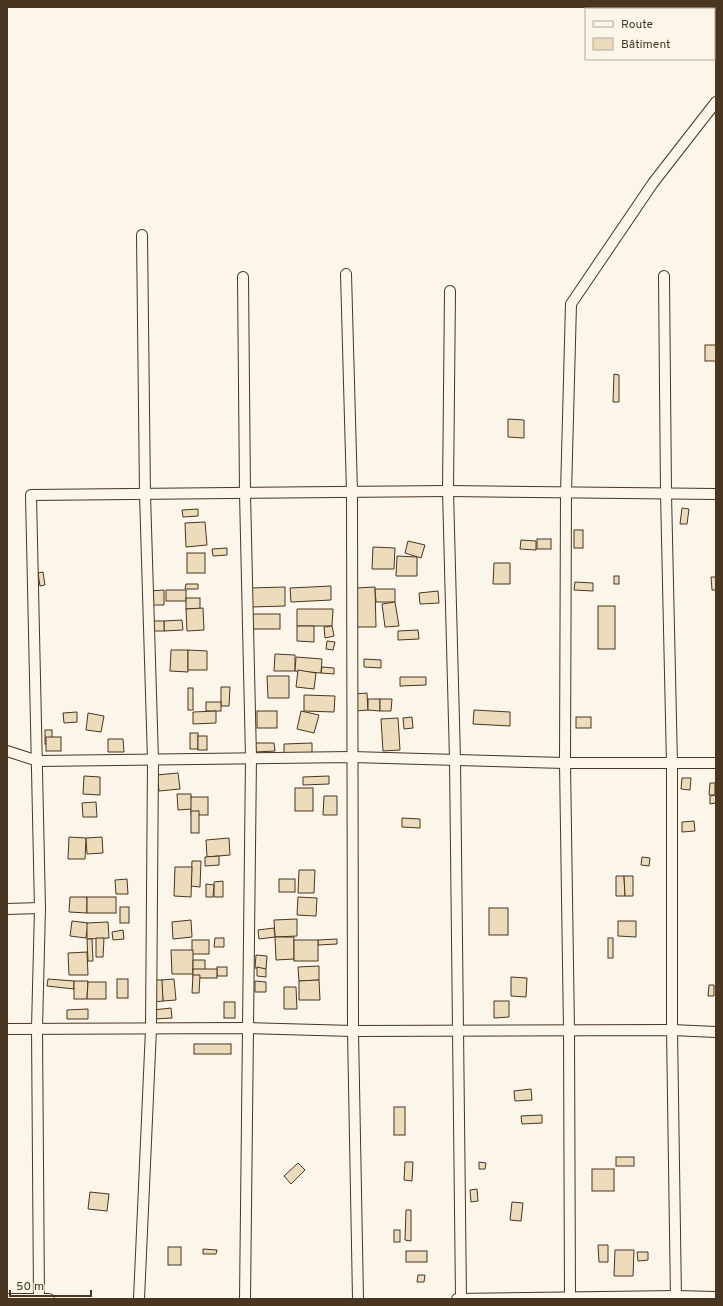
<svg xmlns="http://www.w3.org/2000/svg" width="723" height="1306" font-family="Overpass,sans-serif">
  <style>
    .building { fill: #ecdcbc; stroke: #4a3520 }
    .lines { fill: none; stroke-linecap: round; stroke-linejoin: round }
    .street-casing { stroke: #4a3520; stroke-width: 12 }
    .street { stroke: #fbf6e9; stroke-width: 10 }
  </style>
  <rect width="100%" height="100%" fill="#fbf6e9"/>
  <!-- building -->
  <g class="building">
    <rect x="705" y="345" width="11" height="16"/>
    <polygon points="614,374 619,375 619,402 613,402"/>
    <polygon points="508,419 524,420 524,438 508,437"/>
    <polygon points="682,508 689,509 687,524 680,524"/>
    <polygon points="198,509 198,516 183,517 182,510"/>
    <polygon points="205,522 207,545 186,547 185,523"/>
    <rect x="574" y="530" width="9" height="18"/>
    <rect x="537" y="539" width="14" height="10"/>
    <polygon points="521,540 536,541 536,550 520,549"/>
    <polygon points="408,541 425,545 421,558 405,553"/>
    <polygon points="373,547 395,548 394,569 372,569"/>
    <polygon points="227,548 227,555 213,556 212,549"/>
    <rect x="187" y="553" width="18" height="20"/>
    <polygon points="397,556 417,557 417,576 396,576"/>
    <polygon points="494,563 510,563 510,584 493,584"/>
    <polygon points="43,572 45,585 40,586 38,573"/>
    <rect x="614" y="576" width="5" height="8"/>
    <polygon points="711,577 716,577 716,590 712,590"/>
    <polygon points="575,582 593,583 593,591 574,590"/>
    <polygon points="186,584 198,584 198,589 185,589"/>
    <polygon points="331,586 331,600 291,602 290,588"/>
    <polygon points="285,587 285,606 251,607 250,588"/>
    <polygon points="375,587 376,627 357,627 356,588"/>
    <polygon points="375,589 395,589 395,602 376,602"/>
    <polygon points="164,590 164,605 151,605 150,591"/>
    <rect x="166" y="590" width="20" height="11"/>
    <polygon points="438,591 439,603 420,604 419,593"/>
    <rect x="186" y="598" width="14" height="11"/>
    <polygon points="395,602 399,626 385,627 382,604"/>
    <rect x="598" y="606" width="17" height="43"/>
    <polygon points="203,608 204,630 187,631 186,609"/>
    <polygon points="297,609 333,609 332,626 297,626"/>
    <rect x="250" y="614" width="30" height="15"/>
    <polygon points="182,620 183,630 164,631 164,621"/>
    <rect x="151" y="621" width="13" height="10"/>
    <polygon points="297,626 314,626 314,642 297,641"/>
    <polygon points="332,626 334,636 325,638 324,627"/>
    <polygon points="418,630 419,639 398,640 398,631"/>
    <polygon points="327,641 335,642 333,650 326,649"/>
    <polygon points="171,650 188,650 188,672 170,671"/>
    <polygon points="188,650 207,651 207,670 188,670"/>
    <polygon points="275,654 295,655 295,671 274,671"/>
    <polygon points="296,657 322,659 321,673 295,671"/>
    <polygon points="364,659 381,660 381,668 364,667"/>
    <polygon points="322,667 334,668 334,674 321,673"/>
    <polygon points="298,670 316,673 314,689 296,687"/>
    <polygon points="267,676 289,676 289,698 268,698"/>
    <polygon points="400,677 426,677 426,685 400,686"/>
    <polygon points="221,687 230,687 229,706 221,706"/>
    <rect x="188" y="688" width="5" height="22"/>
    <polygon points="367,693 368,710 355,711 354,694"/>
    <polygon points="304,695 335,696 334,712 304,711"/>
    <polygon points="368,699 380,699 380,711 368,710"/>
    <polygon points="380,699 392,699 391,711 380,711"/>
    <rect x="206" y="702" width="15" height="9"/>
    <polygon points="474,710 510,712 510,726 473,724"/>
    <polygon points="216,711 216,723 193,724 193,712"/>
    <rect x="257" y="711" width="20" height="17"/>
    <polygon points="301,711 319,715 314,733 297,729"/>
    <polygon points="77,712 77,722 64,723 63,713"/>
    <polygon points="88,713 104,716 101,732 86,730"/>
    <polygon points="412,717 413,728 404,729 403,718"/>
    <rect x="576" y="717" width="15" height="11"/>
    <polygon points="398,718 400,750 383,751 381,719"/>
    <rect x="45" y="730" width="7" height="14"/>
    <rect x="190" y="733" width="8" height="16"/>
    <rect x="198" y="736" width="9" height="14"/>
    <rect x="46" y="737" width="15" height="14"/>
    <polygon points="108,739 123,739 124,752 108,752"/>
    <polygon points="255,743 274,743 275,751 255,752"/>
    <polygon points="312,743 312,753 284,754 284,744"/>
    <polygon points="178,773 180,789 159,791 157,775"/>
    <polygon points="84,776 100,777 100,795 83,794"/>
    <polygon points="329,776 329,784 303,785 303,777"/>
    <polygon points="682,778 691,778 690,790 681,789"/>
    <polygon points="710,783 715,783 715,795 709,795"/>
    <rect x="295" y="788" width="18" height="23"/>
    <polygon points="177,794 191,794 192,809 178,810"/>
    <polygon points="716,795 716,803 710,804 710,796"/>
    <polygon points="324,796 337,796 337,815 323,815"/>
    <rect x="191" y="797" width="17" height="18"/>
    <polygon points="96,802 97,817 83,817 82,803"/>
    <rect x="191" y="811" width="8" height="22"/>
    <polygon points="402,818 420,819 420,828 402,827"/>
    <polygon points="694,821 695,831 682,832 682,822"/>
    <polygon points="69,837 86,838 85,859 68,859"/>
    <polygon points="102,837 103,853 87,854 86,838"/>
    <polygon points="229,838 230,855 207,857 206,840"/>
    <polygon points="219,856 219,865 205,866 205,857"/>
    <polygon points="642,857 650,858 649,866 641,865"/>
    <polygon points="192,861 201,861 200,887 191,886"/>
    <polygon points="175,867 192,867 191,897 174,896"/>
    <polygon points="299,870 315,870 314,893 298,893"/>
    <polygon points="616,876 624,876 625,896 616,896"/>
    <polygon points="624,876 633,876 633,896 625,896"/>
    <polygon points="127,879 128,894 116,894 115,880"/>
    <rect x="279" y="879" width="16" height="13"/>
    <polygon points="223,881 223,897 214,897 214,882"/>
    <polygon points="206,884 214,885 213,897 206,897"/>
    <polygon points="70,897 87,897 87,913 69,912"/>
    <rect x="87" y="897" width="29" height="16"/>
    <polygon points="298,897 317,898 316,916 297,915"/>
    <rect x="120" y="907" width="9" height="16"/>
    <rect x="489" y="908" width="19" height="27"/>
    <polygon points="297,919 297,936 275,937 274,920"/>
    <polygon points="191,920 192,937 173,939 172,922"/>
    <polygon points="72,921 88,923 86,938 70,936"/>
    <polygon points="618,921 636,921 636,937 618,936"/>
    <polygon points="108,922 109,938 87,939 87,923"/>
    <polygon points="274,928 275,937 259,939 258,930"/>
    <polygon points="123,930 124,939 113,940 112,932"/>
    <polygon points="275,937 294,937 294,959 276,960"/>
    <polygon points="96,938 104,938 103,957 96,957"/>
    <polygon points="215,938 224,938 224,947 214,947"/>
    <rect x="608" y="938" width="5" height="20"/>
    <polygon points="87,939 92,939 93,961 88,961"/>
    <polygon points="337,939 337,944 318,945 318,940"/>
    <rect x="192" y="940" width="17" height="14"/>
    <rect x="294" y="940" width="24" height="21"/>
    <polygon points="171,950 193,950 193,974 172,974"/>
    <polygon points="87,952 88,975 69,975 68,953"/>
    <polygon points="256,955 267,956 266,969 255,968"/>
    <polygon points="193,960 205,960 205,973 193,972"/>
    <polygon points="319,966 319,980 299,981 298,967"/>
    <rect x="217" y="967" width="10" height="9"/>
    <polygon points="257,967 266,969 266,977 257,976"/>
    <rect x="193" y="969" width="24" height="9"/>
    <polygon points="193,975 200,975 199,993 192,993"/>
    <polygon points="511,977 527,978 526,997 511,996"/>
    <polygon points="48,979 74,981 74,989 47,986"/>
    <rect x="117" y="979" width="11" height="19"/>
    <polygon points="174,979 176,1000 163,1001 161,980"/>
    <polygon points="153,980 162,980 163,1001 154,1002"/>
    <polygon points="319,980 320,1000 299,1000 299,981"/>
    <polygon points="74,981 88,981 87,999 74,999"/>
    <polygon points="255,981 266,982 266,992 255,992"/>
    <polygon points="88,982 106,982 106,999 87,999"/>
    <polygon points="709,985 714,985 714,996 708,996"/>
    <polygon points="284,987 296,987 297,1009 284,1009"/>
    <polygon points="494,1001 509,1001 509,1017 494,1018"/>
    <rect x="224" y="1002" width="11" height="16"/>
    <polygon points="171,1008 172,1018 154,1019 153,1010"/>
    <polygon points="88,1009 88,1019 67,1019 67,1010"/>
    <rect x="194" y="1044" width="37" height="10"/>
    <polygon points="531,1089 532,1100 515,1101 514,1091"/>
    <rect x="394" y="1107" width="11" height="28"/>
    <polygon points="542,1115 542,1123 522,1124 521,1116"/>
    <rect x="616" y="1157" width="18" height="9"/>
    <polygon points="405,1162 413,1162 412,1181 404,1180"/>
    <polygon points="479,1162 486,1163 485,1169 479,1169"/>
    <polygon points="298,1163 305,1170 291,1184 284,1176"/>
    <rect x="592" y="1169" width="22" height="22"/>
    <polygon points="477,1189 478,1201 471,1202 470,1190"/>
    <polygon points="90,1192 109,1194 107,1211 88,1209"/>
    <polygon points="512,1202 523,1203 521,1221 510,1220"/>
    <polygon points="406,1210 411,1210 411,1241 405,1240"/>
    <rect x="394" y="1230" width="6" height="12"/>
    <polygon points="598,1245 608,1245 608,1262 599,1262"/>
    <rect x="168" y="1247" width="13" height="18"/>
    <polygon points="203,1249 217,1250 216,1254 203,1254"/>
    <polygon points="615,1250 634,1250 633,1276 614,1276"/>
    <rect x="406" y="1251" width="21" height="11"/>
    <polygon points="637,1252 648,1252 648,1260 638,1261"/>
    <polygon points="418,1275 425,1275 424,1282 417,1282"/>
  </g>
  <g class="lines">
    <defs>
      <g id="street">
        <polyline points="346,274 352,492 353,1031 358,1299"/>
        <polyline points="664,276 666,493 672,764 672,1030 676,1299"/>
        <polyline points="243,277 245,493 251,758 245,1299"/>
        <polyline points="450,291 448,491 455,760 461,1299"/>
        <polyline points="7,751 38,761 352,757 565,763 716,763"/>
        <polyline points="7,909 40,908"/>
        <polyline points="7,1029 247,1028 353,1031 672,1030 716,1032"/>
        <polyline points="7,1299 49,1299"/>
        <polyline points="39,1299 37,1028 40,908 31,495 448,491 716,494"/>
        <polyline points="139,1299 151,1029 153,760 145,494 142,235"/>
        <polyline points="457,1299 676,1296 716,1297"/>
        <polyline points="570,1299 569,1030 565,763 566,493 571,304 653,183 716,102"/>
      </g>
    </defs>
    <!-- street casing -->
    <use href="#street" class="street-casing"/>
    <!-- street -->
    <use href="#street" class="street"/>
  </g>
  <!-- border -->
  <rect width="723" height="1306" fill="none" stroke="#4a3520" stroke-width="16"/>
  <!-- legend -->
  <rect x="585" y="8" width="130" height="52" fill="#fbf6e9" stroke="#b4a999"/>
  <rect x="593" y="21" width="20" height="6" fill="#fbf6e9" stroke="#b4a999"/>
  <text x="621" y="28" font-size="12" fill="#4a3520">Route</text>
  <rect x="593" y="38" width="20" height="12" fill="#ecdcbc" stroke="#b4a999"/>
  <text x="621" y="48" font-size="12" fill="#4a3520">Bâtiment</text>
  <!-- scale -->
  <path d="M10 1290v6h81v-6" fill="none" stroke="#4a3520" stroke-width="2"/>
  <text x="16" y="1290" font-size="12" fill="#4a3520" stroke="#fbf6e9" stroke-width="3" paint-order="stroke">50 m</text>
</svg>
